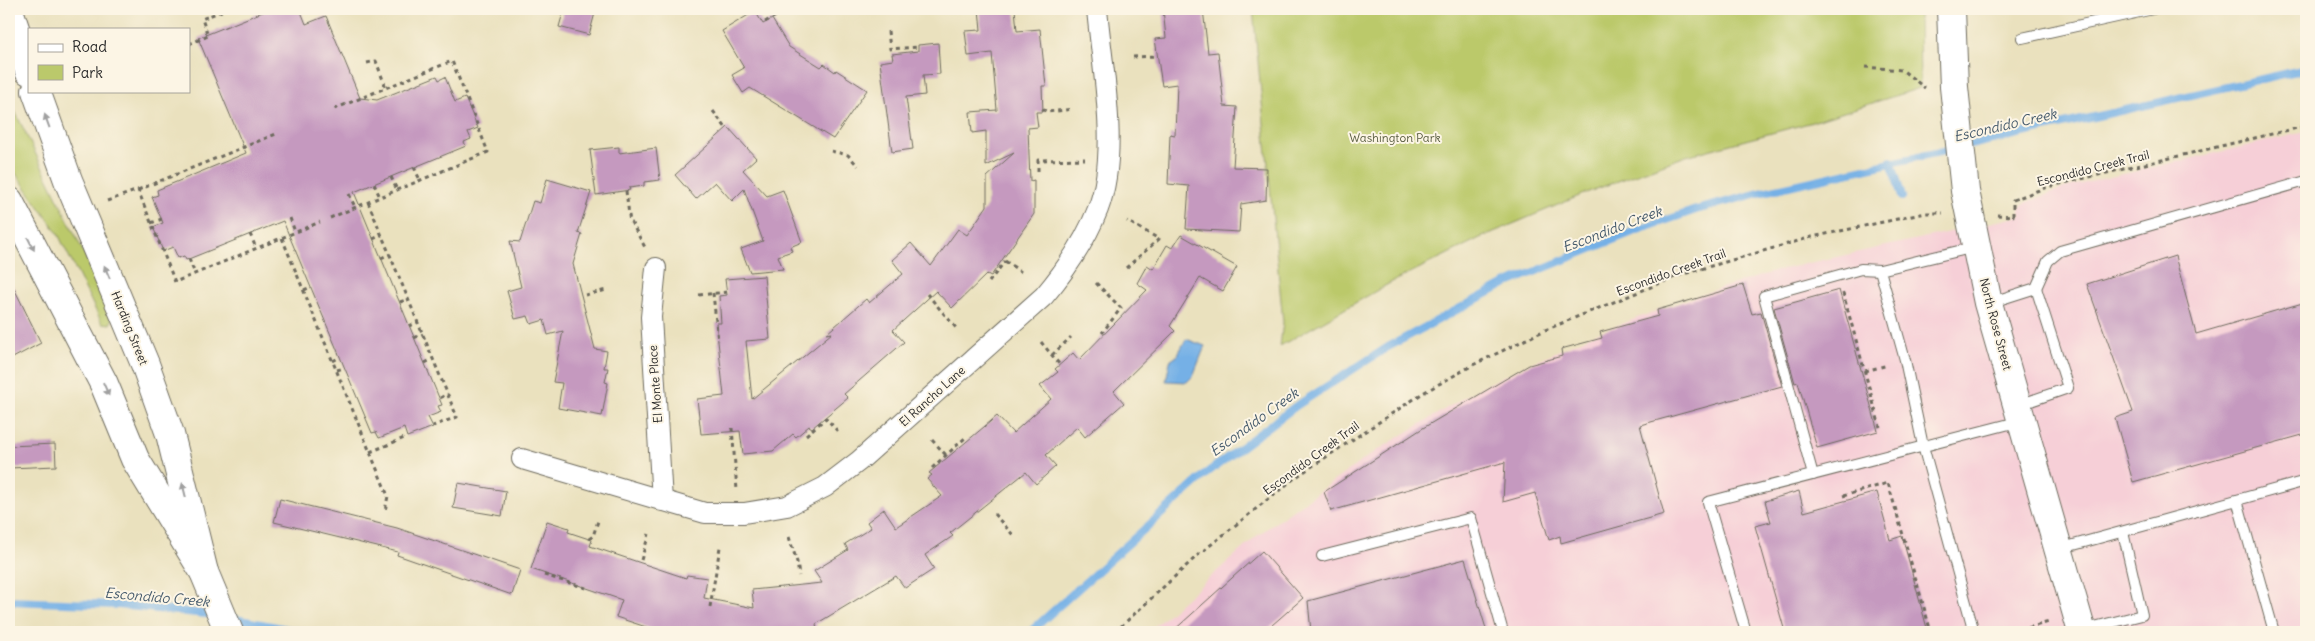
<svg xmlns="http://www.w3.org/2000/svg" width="2315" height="641" font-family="Delius,sans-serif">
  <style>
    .built { fill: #f6cfd7 }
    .green { fill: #bbc96b; stroke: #737a4b }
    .water { fill: #74b0e6; stroke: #506e88 }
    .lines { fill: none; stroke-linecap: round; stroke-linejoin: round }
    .stream { stroke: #74b0e6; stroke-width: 8 }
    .building { fill: #c599bf }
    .lane-casing { stroke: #6e6b5e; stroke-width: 12 }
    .street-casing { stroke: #6e6b5e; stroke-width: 22 }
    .secondary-casing { stroke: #6e6b5e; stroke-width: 30 }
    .path { stroke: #6e6b5e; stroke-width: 3; stroke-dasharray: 4 4; stroke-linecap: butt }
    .lane { stroke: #fff; stroke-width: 10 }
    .street { stroke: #fff; stroke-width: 20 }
    .secondary { stroke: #fff; stroke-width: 28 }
    .oneway { fill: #a0a0a0 }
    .labels { text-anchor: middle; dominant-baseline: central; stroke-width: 4; stroke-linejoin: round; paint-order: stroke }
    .park-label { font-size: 12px; fill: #565a3e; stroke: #fcf5e5 }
    .street-label { font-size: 12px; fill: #2b2b2b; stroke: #fcf5e5 }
    .water-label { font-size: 14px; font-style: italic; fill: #455a6c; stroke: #fcf5e5 }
  </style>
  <rect width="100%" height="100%" fill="#fcf5e5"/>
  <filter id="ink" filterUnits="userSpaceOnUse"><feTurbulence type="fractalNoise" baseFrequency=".02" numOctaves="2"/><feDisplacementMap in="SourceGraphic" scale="10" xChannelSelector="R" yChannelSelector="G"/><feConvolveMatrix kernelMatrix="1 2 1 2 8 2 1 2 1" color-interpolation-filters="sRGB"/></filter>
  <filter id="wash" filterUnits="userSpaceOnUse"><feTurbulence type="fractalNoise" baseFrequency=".0096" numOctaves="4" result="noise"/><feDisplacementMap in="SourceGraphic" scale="20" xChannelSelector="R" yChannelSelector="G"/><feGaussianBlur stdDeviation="1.12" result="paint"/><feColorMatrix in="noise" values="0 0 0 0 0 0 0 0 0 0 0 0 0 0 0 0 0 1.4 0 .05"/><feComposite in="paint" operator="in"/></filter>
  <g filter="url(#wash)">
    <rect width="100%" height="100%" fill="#eae1be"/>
    <!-- built -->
    <polygon class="built" points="2306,132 2306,632 1148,632 1258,535 1373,453 1483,386 1592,335 1702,294 1783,269 2021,216 2019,208 2023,204 2067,187"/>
    <!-- green -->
    <g class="green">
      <polygon points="1253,9 1919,9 1920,88 1809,123 1686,156 1591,191 1482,237 1390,283 1280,346 1283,322"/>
      <polygon points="9,99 85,255 112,320 110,324 102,323 57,232 9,164"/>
    </g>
    <!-- water -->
    <polygon class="water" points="1186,339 1205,346 1193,376 1187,382 1166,381 1170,361 1177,356"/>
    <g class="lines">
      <!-- stream -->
      <g class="stream">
        <polyline points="1891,161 1902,197"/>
        <polyline points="9,601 119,605 216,615"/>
        <polyline points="230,618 302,632"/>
        <polyline points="1030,632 1208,472 1296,406 1388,347 1505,284 1635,231 1696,210 1763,192 2306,69"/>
      </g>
    </g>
    <g id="blocks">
      <!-- building -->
      <g class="building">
        <polygon points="270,9 300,9 306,24 326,16 360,98 377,100 437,76 439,80 445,77 455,102 465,98 478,128 468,132 471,139 464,142 466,146 354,192 442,405 438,406 441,412 428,417 433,427 407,437 404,428 379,438 376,432 372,433 283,221 186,260 184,256 178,258 173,247 163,251 153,227 163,223 152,197 158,195 157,190 246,153 198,38"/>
        <polygon points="564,9 577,9 595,13 589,35 559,27"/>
        <polygon points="979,9 1015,9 1017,31 1040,29 1046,86 1042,86 1043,112 1036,112 1038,127 1028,128 1030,181 1034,180 1034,214 991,276 987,274 952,308 936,291 893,330 904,342 844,394 848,398 812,428 809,426 796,437 793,434 773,451 743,454 740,431 701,434 697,399 724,396 716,323 721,323 719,296 727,295 725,279 764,276 770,339 746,341 752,399 832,333 826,334 866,299 869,303 903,274 892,260 911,243 931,266 958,229 967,235 987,206 987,177 1014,153 986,166 986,131 972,133 970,112 997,110 992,53 968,56 965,31 981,30"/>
        <polygon points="1163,9 1203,9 1208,53 1218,52 1224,106 1237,107 1233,167 1267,168 1266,200 1241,204 1239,232 1186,229 1189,186 1168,184 1170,134 1175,135 1177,84 1162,86 1155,39 1166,38"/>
        <polygon points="755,11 763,24 772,19 789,47 821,67 824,64 835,72 836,70 867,90 833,139 750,88 743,93 732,75 744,68 722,31"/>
        <polygon points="938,43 940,74 923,75 925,95 906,97 913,149 892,152 880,62 893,60 892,54 918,51 918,45"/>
        <polygon points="728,127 756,158 743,170 767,196 783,190 802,242 790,247 792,251 778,256 783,269 750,272 741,249 763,241 744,189 732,201 715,182 696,199 675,175"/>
        <polygon points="619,147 619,153 656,148 660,180 644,182 644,186 629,188 630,190 596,195 590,150"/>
        <polygon points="547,179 591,192 578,233 582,234 573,264 595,349 607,351 604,368 608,368 605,382 608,383 602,416 558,408 562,383 553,382 563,331 548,335 544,320 531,324 528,316 515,319 507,291 521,287 510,241 520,242 533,201 540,203"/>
        <polygon points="1181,235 1237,267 1223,291 1200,278 1170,326 1175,331 1114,391 1124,403 1085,437 1077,427 1046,455 1056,466 1036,484 1026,472 950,533 953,536 925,555 934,569 905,588 896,576 816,624 817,631 661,632 616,617 622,600 531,569 547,521 569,528 568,532 592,540 590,546 686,578 687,575 707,578 704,598 754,608 752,590 822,583 814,571 848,550 845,544 871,528 867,522 884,509 896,527 942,496 927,479 932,475 929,473 997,416 1013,433 1051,399 1040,386 1058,372 1055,369 1073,353 1079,360 1147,290 1137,283 1147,265 1153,269 1167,245 1172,248"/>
        <polygon points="2175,256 2196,334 2306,302 2306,434 2133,482 2115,418 2133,412 2087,284"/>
        <polygon points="9,278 41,343 9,360"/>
        <polygon points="1743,285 1752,314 1761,312 1782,386 1640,425 1664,514 1561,543 1560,536 1549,540 1535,493 1503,502 1505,462 1331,511 1324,492 1423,428 1529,365 1562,356 1561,349 1602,338 1600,332 1658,316 1657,310"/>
        <polygon points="1839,290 1878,431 1817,448 1798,382 1795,383 1774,308"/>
        <polygon points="55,444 56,466 9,468 9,446"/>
        <polygon points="458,483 506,491 502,516 453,508"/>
        <polygon points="1799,491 1804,512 1877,492 1890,540 1902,536 1928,632 1785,632 1755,526 1771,522 1765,501"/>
        <polygon points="280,499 397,528 520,570 512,595 397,555 398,552 274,522"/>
        <polygon points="1262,551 1303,598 1264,632 1172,632"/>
        <polygon points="1465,559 1487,632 1311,632 1308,601"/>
      </g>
    </g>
  </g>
  <g filter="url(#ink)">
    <use href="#blocks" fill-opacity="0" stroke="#6e6b5e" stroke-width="1"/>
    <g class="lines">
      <defs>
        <g id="lane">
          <polyline points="2022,38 2153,9"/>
          <polyline points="1989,303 2036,288 2048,261 2060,251 2306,181"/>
          <polyline points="2019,405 2068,388 2036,288"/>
          <polyline points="1813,475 1764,296 1861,269 1880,270"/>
          <polyline points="2237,500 2274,632"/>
          <polyline points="2059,549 2306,481"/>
          <polyline points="1322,556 1471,518 1503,632"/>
          <polyline points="2082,630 2142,615 2123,532"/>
          <polyline points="1746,632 1708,502 2021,421"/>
          <polyline points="1974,632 1923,446 1905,360 1880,270 1975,247"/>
        </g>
        <g id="street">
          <polyline points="656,268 651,317 662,501"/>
          <path d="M522,459L705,513H744L787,506L825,487L859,461L1044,296C1066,270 1085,242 1098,209C1120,151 1102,69 1097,9"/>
        </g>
        <g id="secondary">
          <polyline points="1951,9 1954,87 1965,191 1988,303 2082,632"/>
          <polyline points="9,10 29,71"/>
          <polyline points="36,91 68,180 145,364 170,434 204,572"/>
          <polyline points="9,201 104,384 135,459 204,572 229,632"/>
        </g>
      </defs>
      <!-- lane casing -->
      <use href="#lane" class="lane-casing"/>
      <!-- street casing -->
      <use href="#street" class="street-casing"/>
      <!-- secondary casing -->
      <use href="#secondary" class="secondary-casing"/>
      <!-- path -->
      <g class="path">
        <polyline points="332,9 335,16"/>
        <polyline points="765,22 788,9"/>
        <polyline points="888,31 890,49 918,47"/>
        <polyline points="189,44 208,36 202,19 226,9"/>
        <polyline points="1133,57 1157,56"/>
        <polyline points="367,63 376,61 386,88"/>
        <polyline points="1865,67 1902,70 1925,88"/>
        <polyline points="1042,109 1048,112 1073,109"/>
        <polyline points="713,111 726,128"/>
        <polyline points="831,151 848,155 858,166"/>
        <polyline points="414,167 420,180"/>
        <polyline points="1038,171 1038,160 1085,159"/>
        <polyline points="391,177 397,190"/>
        <polyline points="374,184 380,197"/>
        <polyline points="138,190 276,134"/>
        <polyline points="626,191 630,223"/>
        <polyline points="349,194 355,207"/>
        <polyline points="107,201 138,190 175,282 320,222"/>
        <polyline points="368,202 457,417 433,426"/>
        <polyline points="1997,215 2013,216 2013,200 2047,187 2306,126"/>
        <polyline points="290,218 295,232"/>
        <polyline points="330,218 488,152 452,61 334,109"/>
        <polyline points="631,222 646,249"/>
        <polyline points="151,223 162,219"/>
        <polyline points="250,234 256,248"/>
        <polyline points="282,238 388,496 385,511"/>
        <polyline points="373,239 382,235"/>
        <polyline points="381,258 390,254"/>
        <polyline points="189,259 195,274"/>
        <polyline points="1005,261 1021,272"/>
        <polyline points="1126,268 1159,239 1127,221"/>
        <polyline points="989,282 1005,261"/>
        <polyline points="1096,283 1121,308 1102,333"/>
        <polyline points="304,290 311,287"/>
        <polyline points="713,293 718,341"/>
        <polyline points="1843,293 1880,427"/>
        <polyline points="927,294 957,329"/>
        <polyline points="585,295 607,290"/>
        <polyline points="699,295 727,292"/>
        <polyline points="400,302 408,299"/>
        <polyline points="409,326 418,322"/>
        <polyline points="414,338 423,334"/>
        <polyline points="1041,342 1060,365"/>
        <polyline points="1052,355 1071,337"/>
        <polyline points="333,361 340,357"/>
        <polyline points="425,363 433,359"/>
        <polyline points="337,370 344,368"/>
        <polyline points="1865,371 1888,365"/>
        <polyline points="440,398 448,394"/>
        <polyline points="732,428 737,490"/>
        <polyline points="806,435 826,418 840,434"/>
        <polyline points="932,440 946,455"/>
        <polyline points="370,452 407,437"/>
        <polyline points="932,468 965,438"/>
        <polyline points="1843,496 1888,483 1931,632"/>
        <polyline points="994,514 1014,536"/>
        <polyline points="789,537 797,562 799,576"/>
        <polyline points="589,539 593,536 599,518"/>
        <polyline points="641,560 649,534"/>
        <polyline points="544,575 586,588"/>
        <polyline points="710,607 720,547"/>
        <polyline points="1115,632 1198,555 1296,477 1423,393 1473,365 1545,330 1680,275 1812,237 1926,213 1943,213"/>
        <polyline points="2013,632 2049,622"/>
      </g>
      <!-- lane -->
      <use href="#lane" class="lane"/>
      <!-- street -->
      <use href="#street" class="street"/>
      <!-- secondary -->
      <use href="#secondary" class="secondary"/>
    </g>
    <!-- one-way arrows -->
    <defs><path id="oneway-solid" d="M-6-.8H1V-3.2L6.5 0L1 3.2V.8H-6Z" transform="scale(1.25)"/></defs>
    <g class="oneway">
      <use href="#oneway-solid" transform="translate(47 121) rotate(-110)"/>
      <use href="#oneway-solid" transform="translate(31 244) rotate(63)"/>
      <use href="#oneway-solid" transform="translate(107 272) rotate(-113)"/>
      <use href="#oneway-solid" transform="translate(106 389) rotate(66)"/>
      <use href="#oneway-solid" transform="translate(184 490) rotate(-104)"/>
    </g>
  </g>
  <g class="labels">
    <!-- park labels -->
    <g class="park-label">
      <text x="1395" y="137">Washington Park</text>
    </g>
    <!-- street labels -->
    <g class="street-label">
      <text transform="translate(2093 168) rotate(-14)">Escondido Creek Trail</text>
      <text transform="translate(1671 272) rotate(-20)">Escondido Creek Trail</text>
      <text transform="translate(1996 324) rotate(75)">North Rose Street</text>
      <text transform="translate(130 328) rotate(68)">Harding Street</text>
      <text transform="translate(655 384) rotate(-94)">El Monte Place</text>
      <text transform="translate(932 396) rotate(-42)">El Rancho Lane</text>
      <text transform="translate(1311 458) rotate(-36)">Escondido Creek Trail</text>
    </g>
    <!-- water labels -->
    <g class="water-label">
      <text transform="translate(2005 125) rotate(-13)">Escondido Creek</text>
      <text transform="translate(1612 229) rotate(-21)">Escondido Creek</text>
      <text transform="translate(1254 422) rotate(-36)">Escondido Creek</text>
      <text transform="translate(157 597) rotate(5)">Escondido Creek</text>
    </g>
  </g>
  <!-- margin -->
  <rect width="2315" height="641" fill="none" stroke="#fcf5e5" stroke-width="30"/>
  <!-- legend -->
  <rect x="28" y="28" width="162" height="65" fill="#fcf5e5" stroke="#a8a49b"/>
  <rect x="38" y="44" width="25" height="8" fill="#ffffff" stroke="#a8a49b"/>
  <text x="72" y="52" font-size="15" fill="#2b2b2b">Road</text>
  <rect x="38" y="65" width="25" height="15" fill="#bbc96b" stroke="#a8a49b"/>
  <text x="72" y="78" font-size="15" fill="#2b2b2b">Park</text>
</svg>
